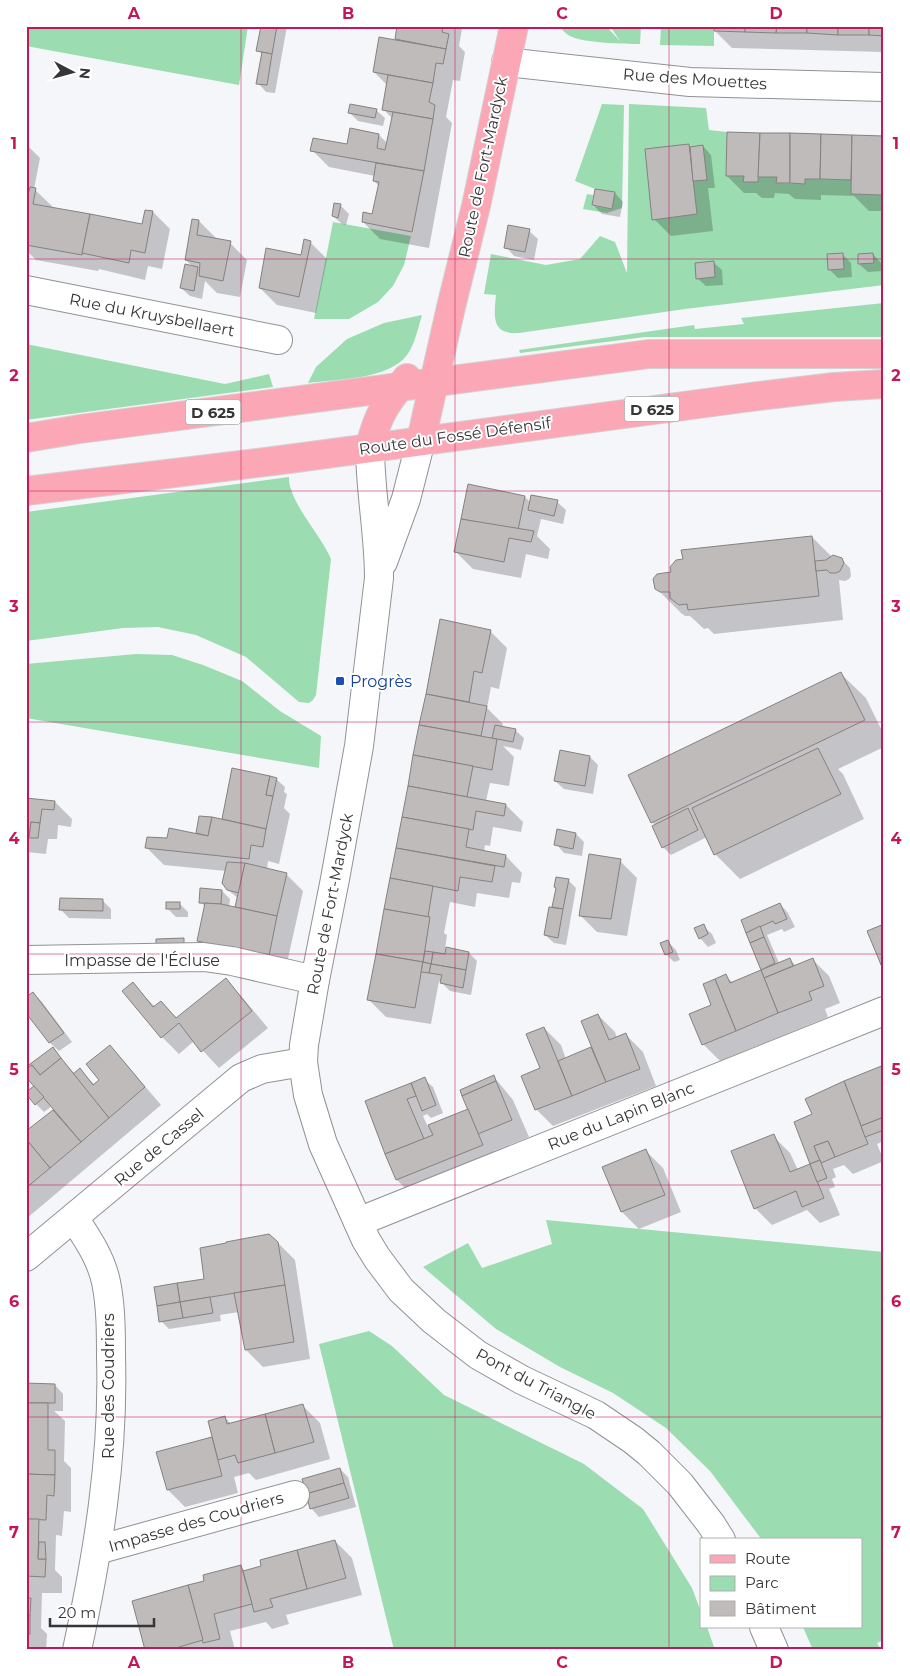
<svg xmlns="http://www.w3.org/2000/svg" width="910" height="1676" font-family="Montserrat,sans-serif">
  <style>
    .green { fill: #9bdcb1 }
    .shadow { fill: #0003 }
    .building { fill: #bfbbba; stroke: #85817f }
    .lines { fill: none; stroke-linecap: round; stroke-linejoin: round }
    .minor-casing { stroke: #929296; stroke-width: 30 }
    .major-casing { stroke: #d3d3d3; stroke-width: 30 }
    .minor { stroke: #fff; stroke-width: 28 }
    .major { stroke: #fba7b5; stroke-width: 28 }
    .grid { fill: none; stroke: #c2185b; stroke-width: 1; stroke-opacity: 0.55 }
    .transit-dot { fill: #1a4fb4; stroke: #fff; stroke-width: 2 }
    .labels { text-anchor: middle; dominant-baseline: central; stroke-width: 4; stroke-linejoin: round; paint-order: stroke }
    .shield { fill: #fff; stroke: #727274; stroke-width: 1 }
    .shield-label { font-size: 15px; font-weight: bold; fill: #363638 }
    .street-label { font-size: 16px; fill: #363638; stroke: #fff }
    .transit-label { font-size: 16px; fill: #164399; stroke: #fff; text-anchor: start }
    .neatline { fill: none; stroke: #c2185b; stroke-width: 2 }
    .grid-label { font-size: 16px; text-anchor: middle; font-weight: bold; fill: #c2185b }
  </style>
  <rect width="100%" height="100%" fill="#f5f6fa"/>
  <!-- green -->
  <g class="green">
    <polygon points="26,26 248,26 239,85 26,46"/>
    <path d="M559,26H606L620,41L610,26H641L640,44C623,44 591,43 575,38C568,36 563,31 559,26Z"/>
    <polygon points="661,26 714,26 714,46 660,45"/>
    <polygon points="602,104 624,105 622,208 607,213 583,209 587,194 593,195 592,206 612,209 615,192 595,189 575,181"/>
    <path d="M629,104L706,108L709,130L727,132L726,176H744V182H758V177H777V183L804,184L805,179L851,180V194L881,195L882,189H884V285L685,309L519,333C491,335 494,317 496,295L484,294L491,254L546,265L580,259L600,236L615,242L627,273Z"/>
    <polygon points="333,222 411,236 404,265 393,286 378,302 349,319 314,319"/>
    <polygon points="884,303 884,337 645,337 520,353 519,350 694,325 695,329 744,324 741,318"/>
    <path d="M422,315C418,328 415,344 407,355C388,380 337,379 308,383L316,367L347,339L384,323Z"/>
    <polygon points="26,344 225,384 269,374 273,387 26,420"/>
    <path d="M289,477C288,501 321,535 331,559L316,695L313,700L309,703L299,702L246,657L196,635L158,627L123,628L26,641V512Z"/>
    <polygon points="136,654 172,655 203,665 242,681 280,711 321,736 319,768 26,718 26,664"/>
    <polygon points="546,1220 884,1252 884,1640 877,1643 881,1650 813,1650 803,1627 861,1627 861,1540 762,1540 710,1471 666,1428 613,1393 560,1367 496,1329 423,1267 468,1243 482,1268 552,1244"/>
    <polygon points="369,1331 392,1346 444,1395 584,1464 643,1509 692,1588 701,1612 701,1627 707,1627 715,1650 394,1650 319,1344"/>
  </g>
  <!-- shadow -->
  <g class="shadow">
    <polygon points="262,26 287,26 275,93 266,92 258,83 263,55 258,50"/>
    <polygon points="398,26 459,26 462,29 459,46 465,52 460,81 453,80 446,117 452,123 429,248 380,239 363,222 373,216 379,186 374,181 375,176 329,167 312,150 348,145 379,135 388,144 393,119 383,109 387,85 374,72 396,41"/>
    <polygon points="884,26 884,52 732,48 715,31"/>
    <polygon points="376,110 385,118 383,126 358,121 349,112"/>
    <polygon points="728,133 884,138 884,211 869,211 854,196 821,195 821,200 795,199 789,194 775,193 774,198 762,198 756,193 744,193 727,176"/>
    <polygon points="26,144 40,158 34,189 52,206 52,209 143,226 153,212 170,229 162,269 148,266 145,280 99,269 98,271 36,260 26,250"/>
    <polygon points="688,145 691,148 703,146 711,155 715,188 708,188 713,231 671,236 654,219"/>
    <polygon points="615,193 623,202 620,217 602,214 593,205"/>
    <polygon points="340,205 349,214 346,225 342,224 333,216"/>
    <polygon points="199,221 216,238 215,240 230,243 247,260 240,297 217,293 205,281 202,299 190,296 181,288 193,267 186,260"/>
    <polygon points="529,231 538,239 534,260 514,256 506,247"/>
    <polygon points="310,242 327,259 316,313 277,305 260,288 302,256"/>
    <polygon points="842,254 851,263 852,277 838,278 829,269"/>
    <polygon points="873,254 881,263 882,271 868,272 859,264"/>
    <polygon points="713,262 722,270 723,285 706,286 697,278"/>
    <polygon points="525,497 531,503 557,502 566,510 563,524 541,519 537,536 550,549 548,559 526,554 521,578 473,569 456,552"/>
    <polygon points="812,537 832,557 841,559 850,568 851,576 849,579 845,581 839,580 843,620 714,634 708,628 704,629 690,616 685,616 681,613 656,588 672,573"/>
    <polygon points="441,621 490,631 507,648 499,689 491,687 487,708 503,724 502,728 515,730 524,738 521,750 503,746 514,757 509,786 490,783 486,801 506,805 523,822 521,832 493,827 490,846 485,845 484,852 506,856 522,873 520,883 512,882 509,898 477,893 475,907 450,902 444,933 447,935 445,949 469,953 477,961 471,995 450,991 442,983 442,981 439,981 431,1024 386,1017 369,1000"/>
    <polygon points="841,674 866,698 884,735 884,747 838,769 843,774 864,819 740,879 715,854 707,837 671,855 663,847 655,825 652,822"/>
    <polygon points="590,757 598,765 593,794 564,789 555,781"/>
    <polygon points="233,770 276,779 285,787 284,792 287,794 284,808 290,814 279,864 268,861 267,869 286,874 303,891 285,972 215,957 198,940 205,907 201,902 222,891 230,899 229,907 236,909 239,899 228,890 226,871 164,865 147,848 168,840 200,836 197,833 223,820"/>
    <polygon points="26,799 55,802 72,819 71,827 58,825 57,839 48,839 46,854 26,852"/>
    <polygon points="576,834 584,842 582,856 564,853 556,844"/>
    <polygon points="620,861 637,878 627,936 597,932 580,915"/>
    <polygon points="568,880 576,888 566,945 554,943 545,935 553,909 557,889 555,887"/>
    <polygon points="103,901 111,909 111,919 69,918 60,909"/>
    <polygon points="180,904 188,912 188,917 176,917 167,908"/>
    <polygon points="780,904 788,913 795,927 784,932 782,929 767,935 779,963 790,959 796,966 812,959 829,976 840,1003 825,1009 828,1017 720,1061 703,1044 712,1005 726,976 733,983 765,976 742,921"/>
    <polygon points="703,926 712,934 716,943 708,947 700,938"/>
    <polygon points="667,941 676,950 680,960 674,962 666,954"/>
    <polygon points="226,980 242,997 268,1028 219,1068 194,1041 179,1054 162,1037 133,984 155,1007 161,1002 177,1018"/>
    <polygon points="33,993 42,1002 72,1042 59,1051 50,1043 26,1011"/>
    <polygon points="598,1015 615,1032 617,1038 626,1035 643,1052 656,1086 553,1126 536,1109 542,1069 544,1028 561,1045 566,1059 593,1048"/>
    <polygon points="110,1047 126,1064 161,1105 26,1219 26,1133 55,1110 52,1106 44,1112 36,1104 36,1086 52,1049 75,1074 80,1070 95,1085 101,1081"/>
    <polygon points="884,1066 884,1141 877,1144 884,1161 853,1174 844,1165 833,1169 836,1177 832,1179 835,1187 829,1189 840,1215 820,1223 807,1210 772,1225 755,1208 773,1136 790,1153 798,1170 812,1165 814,1115"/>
    <polygon points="494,1077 513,1100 529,1137 494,1151 499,1162 414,1197 397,1180 366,1102 424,1079 433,1087 443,1113 431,1118 427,1114 423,1116 428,1127 469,1110"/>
    <polygon points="646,1151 663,1168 681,1212 639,1229 622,1212"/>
    <polygon points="277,1242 295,1260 310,1359 263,1367 246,1350 239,1312 220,1315 221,1321 169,1329 161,1321 205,1280"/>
    <polygon points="26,1385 55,1385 63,1394 63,1411 54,1411 65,1421 64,1461 71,1468 71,1512 64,1511 62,1536 56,1535 55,1570 62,1577 62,1593 42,1593 41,1628 47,1634 46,1650 26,1650"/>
    <polygon points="303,1406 320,1423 330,1459 256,1480 249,1473 234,1477 238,1493 185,1507 168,1490 158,1453 213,1437 225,1417 231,1424"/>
    <polygon points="340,1469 348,1477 356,1507 319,1517 311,1508"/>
    <polygon points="335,1541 352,1558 362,1595 286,1615 289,1624 272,1629 266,1622 230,1631 235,1650 146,1650 206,1582 241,1567 246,1572"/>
  </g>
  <!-- building -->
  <g class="building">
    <polygon points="261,26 277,26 272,54 256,51"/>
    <polygon points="397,26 443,26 442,32 449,34 446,49 395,39"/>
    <polygon points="714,26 745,26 745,32 714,31"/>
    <polygon points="745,26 777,26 776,33 745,32"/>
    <polygon points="777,26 807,26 807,33 776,33"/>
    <polygon points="807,26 838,26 838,35 807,33"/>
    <rect x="838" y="26" width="31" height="9"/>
    <polygon points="869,26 884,26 884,36 869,35"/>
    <polygon points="379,37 446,49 443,64 436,63 433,83 373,72"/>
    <polygon points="262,52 272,54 267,85 256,84"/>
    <polygon points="388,75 433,83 429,102 435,105 433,119 382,110"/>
    <polygon points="350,104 377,109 375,118 348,113"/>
    <polygon points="393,112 433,119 424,171 310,151 313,138 347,144 350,128 379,134 377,148 385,150"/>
    <polygon points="727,132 760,133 758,182 743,182 744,176 726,176"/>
    <polygon points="760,133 790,133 790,183 776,183 777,177 758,177"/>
    <polygon points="790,133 821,134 820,179 805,179 805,184 790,183"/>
    <polygon points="821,134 852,135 851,180 820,179"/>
    <polygon points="852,135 884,136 882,195 851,194"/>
    <polygon points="689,144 697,214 652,220 645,149"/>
    <polygon points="703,145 707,180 693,181 690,147"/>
    <polygon points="376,163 424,171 412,232 362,222 363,212 372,214 379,182 373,181"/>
    <polygon points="30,187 36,188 33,204 90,214 82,255 26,245 26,203"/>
    <polygon points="595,189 615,192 612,209 592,205"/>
    <polygon points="334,203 341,204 338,218 332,216"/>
    <polygon points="145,210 153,211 145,253 131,250 129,263 82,253 90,214 142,224"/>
    <polygon points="192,219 199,220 197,235 231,241 223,281 199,276 200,263 185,260"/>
    <polygon points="508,225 530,229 525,252 504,248"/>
    <polygon points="304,239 311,241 299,297 259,288 266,248 301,255"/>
    <polygon points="843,253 844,269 828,270 827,254"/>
    <polygon points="873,253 874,263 858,264 858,254"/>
    <polygon points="714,261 715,277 696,279 695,263"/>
    <polygon points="185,264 198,267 194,291 180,288"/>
    <polygon points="468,484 525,496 518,530 461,519"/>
    <polygon points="531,495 558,500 554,516 528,510"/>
    <polygon points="461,519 534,531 531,542 509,538 504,562 454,552"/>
    <polygon points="812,536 819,596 688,610 687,604 679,605 670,598 670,592 660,592 655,589 653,579 657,574 671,572 670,567 676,560 683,559 681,550"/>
    <polygon points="833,555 842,558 844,563 840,571 836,573 830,573 827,570 816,571 815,561 826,560"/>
    <polygon points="440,619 491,630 482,673 474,671 469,702 426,694"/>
    <polygon points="841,672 865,720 651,823 628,775"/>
    <polygon points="426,694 487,706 481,736 419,725"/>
    <polygon points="419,725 497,739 492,770 413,755"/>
    <polygon points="495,725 516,729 513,742 492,738"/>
    <polygon points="818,748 841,794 714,855 692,808"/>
    <polygon points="560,750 590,756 585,786 554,781"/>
    <polygon points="413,755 473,766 467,797 408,786"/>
    <polygon points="232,768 270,776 266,795 273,796 266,829 222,819"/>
    <polygon points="270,776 277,778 273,796 266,795"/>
    <polygon points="408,786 506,804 504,816 476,811 473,830 402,817"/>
    <polygon points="26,798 55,801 54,810 42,809 40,823 31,822 29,838 26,838"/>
    <polygon points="688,808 698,830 662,848 652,826"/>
    <polygon points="199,816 212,817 208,836 196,833"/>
    <polygon points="212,817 266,829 263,847 251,845 249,859 145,848 147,837 167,838 169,828 208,836"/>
    <polygon points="402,817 469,829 466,847 506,855 504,867 396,848"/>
    <polygon points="31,822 40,823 38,838 29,838"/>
    <polygon points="557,829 576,833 573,849 554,845"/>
    <polygon points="396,848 495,866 492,882 460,877 458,891 390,878"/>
    <polygon points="589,854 621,859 611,919 579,916"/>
    <polygon points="227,862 245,863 239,893 227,890 222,883"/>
    <polygon points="245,863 287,873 277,916 235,907"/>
    <polygon points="556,877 569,879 563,909 552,907 556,888 554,887"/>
    <polygon points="390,878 433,886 428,917 384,909"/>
    <polygon points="200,888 222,890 221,904 199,903"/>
    <polygon points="60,898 103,899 103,911 59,910"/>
    <rect x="166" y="902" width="14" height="7"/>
    <polygon points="205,903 221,904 277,916 269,956 197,941"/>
    <polygon points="780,903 787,919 775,924 773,921 746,933 741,920"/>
    <polygon points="549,907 563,909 558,938 544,935"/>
    <polygon points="384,909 430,917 423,962 376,954"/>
    <polygon points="704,924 708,934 699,939 694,928"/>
    <polygon points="884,924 884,972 867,931"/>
    <polygon points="760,926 764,937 750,943 746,933"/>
    <polygon points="764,937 775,963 761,970 750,943"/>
    <polygon points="184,938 184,947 156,948 156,939"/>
    <polygon points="668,940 673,952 665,955 660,943"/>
    <polygon points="446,947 469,952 466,970 431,964 433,952 445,954"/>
    <polygon points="425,951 433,952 431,964 423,962"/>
    <polygon points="376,954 423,962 415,1008 367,1000"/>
    <polygon points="790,958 793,966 764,978 761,970"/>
    <polygon points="813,958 824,986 809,992 812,1000 778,1013 764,978"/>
    <polygon points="423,962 431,964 429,973 421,972"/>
    <polygon points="431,964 466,970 463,988 440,983 442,975 429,973"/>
    <polygon points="761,970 778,1013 736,1031 715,979 726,974 730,983"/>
    <polygon points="226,978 252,1011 201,1052 179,1023 161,1038 122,991 133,982 153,1007 161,1001 176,1018"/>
    <polygon points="715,979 736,1031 702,1045 689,1014 711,1005 703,984"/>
    <polygon points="33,992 64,1033 49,1043 26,1013 26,997"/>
    <polygon points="598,1014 609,1040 626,1033 640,1069 606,1082 581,1021"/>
    <polygon points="544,1027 572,1096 535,1110 521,1076 540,1068 526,1034"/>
    <polygon points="110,1045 145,1087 109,1118 73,1074 80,1068 93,1085 99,1080 86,1064"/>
    <polygon points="53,1047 61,1058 40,1075 32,1065 26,1069 26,1067"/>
    <polygon points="591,1047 606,1082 572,1096 558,1061"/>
    <polygon points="61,1058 109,1118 81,1142 26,1077 26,1069 32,1065 40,1075"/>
    <polygon points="884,1065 884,1117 861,1126 844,1081"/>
    <polygon points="494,1075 496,1081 462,1096 460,1090"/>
    <polygon points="425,1077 436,1105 422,1111 411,1083"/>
    <polygon points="496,1081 512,1120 478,1134 462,1096"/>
    <polygon points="844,1081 868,1144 835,1157 828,1141 814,1146 820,1160 810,1164 794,1122 812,1114 805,1099"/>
    <polygon points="411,1083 416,1096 407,1099 424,1139 385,1154 365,1101"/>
    <polygon points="34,1086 44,1097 35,1105 26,1094 26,1092"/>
    <polygon points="468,1109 483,1145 396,1180 385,1154 433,1135 428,1125"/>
    <polygon points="53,1110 81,1142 50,1168 26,1139 26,1131"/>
    <polygon points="884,1117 884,1130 865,1137 861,1126"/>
    <polygon points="774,1134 790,1172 810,1164 824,1198 802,1207 796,1191 754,1209 731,1151"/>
    <polygon points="26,1139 50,1168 26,1188"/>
    <polygon points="828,1141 835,1157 821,1163 814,1146"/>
    <polygon points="646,1149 665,1195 621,1212 602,1167"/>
    <polygon points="820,1160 827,1178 817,1182 810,1164"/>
    <polygon points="269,1234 278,1242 285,1285 180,1302 177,1283 204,1279 200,1248 226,1243 226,1242"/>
    <polygon points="177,1283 180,1302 157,1306 154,1287"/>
    <polygon points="285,1285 294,1342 245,1350 234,1293"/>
    <polygon points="210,1297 213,1313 183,1318 180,1302"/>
    <polygon points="180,1302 183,1318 159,1322 157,1306"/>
    <polygon points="26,1383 55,1384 55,1403 26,1403"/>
    <polygon points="26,1403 48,1403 48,1450 55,1450 55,1475 26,1474"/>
    <polygon points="303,1404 314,1442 275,1453 265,1414"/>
    <polygon points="265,1414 275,1453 238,1463 235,1455 218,1460 208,1421 225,1416 227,1424"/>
    <polygon points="212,1437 222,1476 167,1490 156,1452"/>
    <polygon points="340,1468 344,1483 306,1494 302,1479"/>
    <polygon points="26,1474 55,1475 54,1496 47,1495 46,1520 26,1519"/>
    <polygon points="344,1483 349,1498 310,1509 306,1494"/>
    <polygon points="26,1519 39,1519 38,1559 46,1559 45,1577 26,1576"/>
    <polygon points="335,1540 346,1578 307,1589 297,1550"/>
    <polygon points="39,1542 45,1542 46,1559 38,1559"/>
    <polygon points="297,1550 307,1589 270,1599 273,1607 254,1612 243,1571 261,1566 260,1560"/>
    <polygon points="241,1565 252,1604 214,1614 220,1639 203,1643 188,1585 204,1581 203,1575"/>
    <polygon points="188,1585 203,1640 169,1650 145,1650 132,1601"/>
    <polygon points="26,1598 31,1598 30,1616 26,1616"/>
    <rect x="26" y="1616" width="4" height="18"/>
  </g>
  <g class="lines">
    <defs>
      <g id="minor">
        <polyline points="506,62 690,82 884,87"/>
        <polyline points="26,290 278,340"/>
        <path d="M370,447C370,491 379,534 379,578L359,746L335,879L315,980L304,1045L303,1062L308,1095L323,1144L366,1240L377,1258L401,1290L434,1321L478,1355L522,1380L596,1415L633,1440L649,1453L680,1484L711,1524L721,1540"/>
        <polyline points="383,562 406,499 421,440"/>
        <polyline points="26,960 204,957 232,961 315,980"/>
        <path d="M74,1218C87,1238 101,1258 106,1282C111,1306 111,1333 111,1357C114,1456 98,1553 77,1650"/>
        <polyline points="358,1222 884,1011"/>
        <polyline points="26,1257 241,1078 262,1069 303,1062"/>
        <polyline points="97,1550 295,1495"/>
        <polyline points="764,1627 774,1650"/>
      </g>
      <g id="major">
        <polyline points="26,438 80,429 649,354 884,354"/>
        <polyline points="421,440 451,307 476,206 514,26"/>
        <path d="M370,447C377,416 386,402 407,378"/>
        <polyline points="26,491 281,460 743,398 834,387 884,384"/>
      </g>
    </defs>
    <!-- minor casing -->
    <use href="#minor" class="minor-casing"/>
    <!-- major casing -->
    <use href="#major" class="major-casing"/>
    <!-- minor -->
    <use href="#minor" class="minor"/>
    <!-- major -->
    <use href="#major" class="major"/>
  </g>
  <!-- grid -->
  <path class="grid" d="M241,26V1650M455,26V1650M669,26V1650M26,259H884M26,491H884M26,722H884M26,954H884M26,1185H884M26,1417H884"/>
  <!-- markers -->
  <rect class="transit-dot" x="335" y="676" width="10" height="10" rx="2.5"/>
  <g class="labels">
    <!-- shield labels -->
    <g class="shield">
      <rect x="624.5" y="396.5" width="55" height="25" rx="4"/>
      <rect x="185.5" y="399.5" width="55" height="25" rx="4"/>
    </g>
    <g class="shield-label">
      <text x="652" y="409">D 625</text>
      <text x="213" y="412">D 625</text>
    </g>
    <!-- street labels -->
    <g class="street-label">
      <text transform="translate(695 79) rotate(4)">Rue des Mouettes</text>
      <text transform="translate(483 167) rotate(-78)">Route de Fort-Mardyck</text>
      <text transform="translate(152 315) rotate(11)">Rue du Kruysbellaert</text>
      <text transform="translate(455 436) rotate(-8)">Route du Fossé Défensif</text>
      <text transform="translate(330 904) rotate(-79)">Route de Fort-Mardyck</text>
      <text x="142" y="960">Impasse de l'Écluse</text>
      <text transform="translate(621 1116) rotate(-22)">Rue du Lapin Blanc</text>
      <text transform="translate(159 1147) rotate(-40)">Rue de Cassel</text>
      <text transform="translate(536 1384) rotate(28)">Pont du Triangle</text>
      <text transform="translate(108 1386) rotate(-90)">Rue des Coudriers</text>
      <text transform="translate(196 1522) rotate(-16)">Impasse des Coudriers</text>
    </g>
    <!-- transit labels -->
    <g class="transit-label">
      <text x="350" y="681">Progrès</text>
    </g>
  </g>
  <!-- border -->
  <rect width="910" height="1676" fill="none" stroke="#ffffff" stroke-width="55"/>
  <!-- legend -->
  <rect x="700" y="1538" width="162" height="90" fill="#ffffff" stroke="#afafaf"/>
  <rect x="710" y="1555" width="25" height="8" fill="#fba7b5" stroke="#afafaf"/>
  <text x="745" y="1564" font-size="15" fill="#363638">Route</text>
  <rect x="710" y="1576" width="25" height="15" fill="#9bdcb1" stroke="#afafaf"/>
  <text x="745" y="1588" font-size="15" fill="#363638">Parc</text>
  <rect x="710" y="1601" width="25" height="15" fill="#bfbbba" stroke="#afafaf"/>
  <text x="745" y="1614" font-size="15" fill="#363638">Bâtiment</text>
  <!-- north arrow -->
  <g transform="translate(72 72) rotate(96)" stroke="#ffffff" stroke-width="4" paint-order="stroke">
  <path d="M0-4L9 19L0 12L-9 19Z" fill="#363638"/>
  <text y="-8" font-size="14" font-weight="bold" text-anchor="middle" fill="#363638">N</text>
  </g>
  <!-- scale -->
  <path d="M50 1618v8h104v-8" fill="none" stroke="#363638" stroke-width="2.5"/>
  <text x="58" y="1618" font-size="15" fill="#363638" stroke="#ffffff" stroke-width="4" paint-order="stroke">20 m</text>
  <rect x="28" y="28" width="854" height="1620" class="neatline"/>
  <g class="grid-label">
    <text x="134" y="19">A</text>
    <text x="348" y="19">B</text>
    <text x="562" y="19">C</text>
    <text x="776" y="19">D</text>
    <text x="14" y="149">1</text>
    <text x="896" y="149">1</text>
    <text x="14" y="381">2</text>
    <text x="896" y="381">2</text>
    <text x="14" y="612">3</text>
    <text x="896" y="612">3</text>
    <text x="14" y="844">4</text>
    <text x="896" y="844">4</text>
    <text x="14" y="1075">5</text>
    <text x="896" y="1075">5</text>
    <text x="14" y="1307">6</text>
    <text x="896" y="1307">6</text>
    <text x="14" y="1538">7</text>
    <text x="896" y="1538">7</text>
    <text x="134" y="1668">A</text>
    <text x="348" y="1668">B</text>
    <text x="562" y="1668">C</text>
    <text x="776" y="1668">D</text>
  </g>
</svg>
